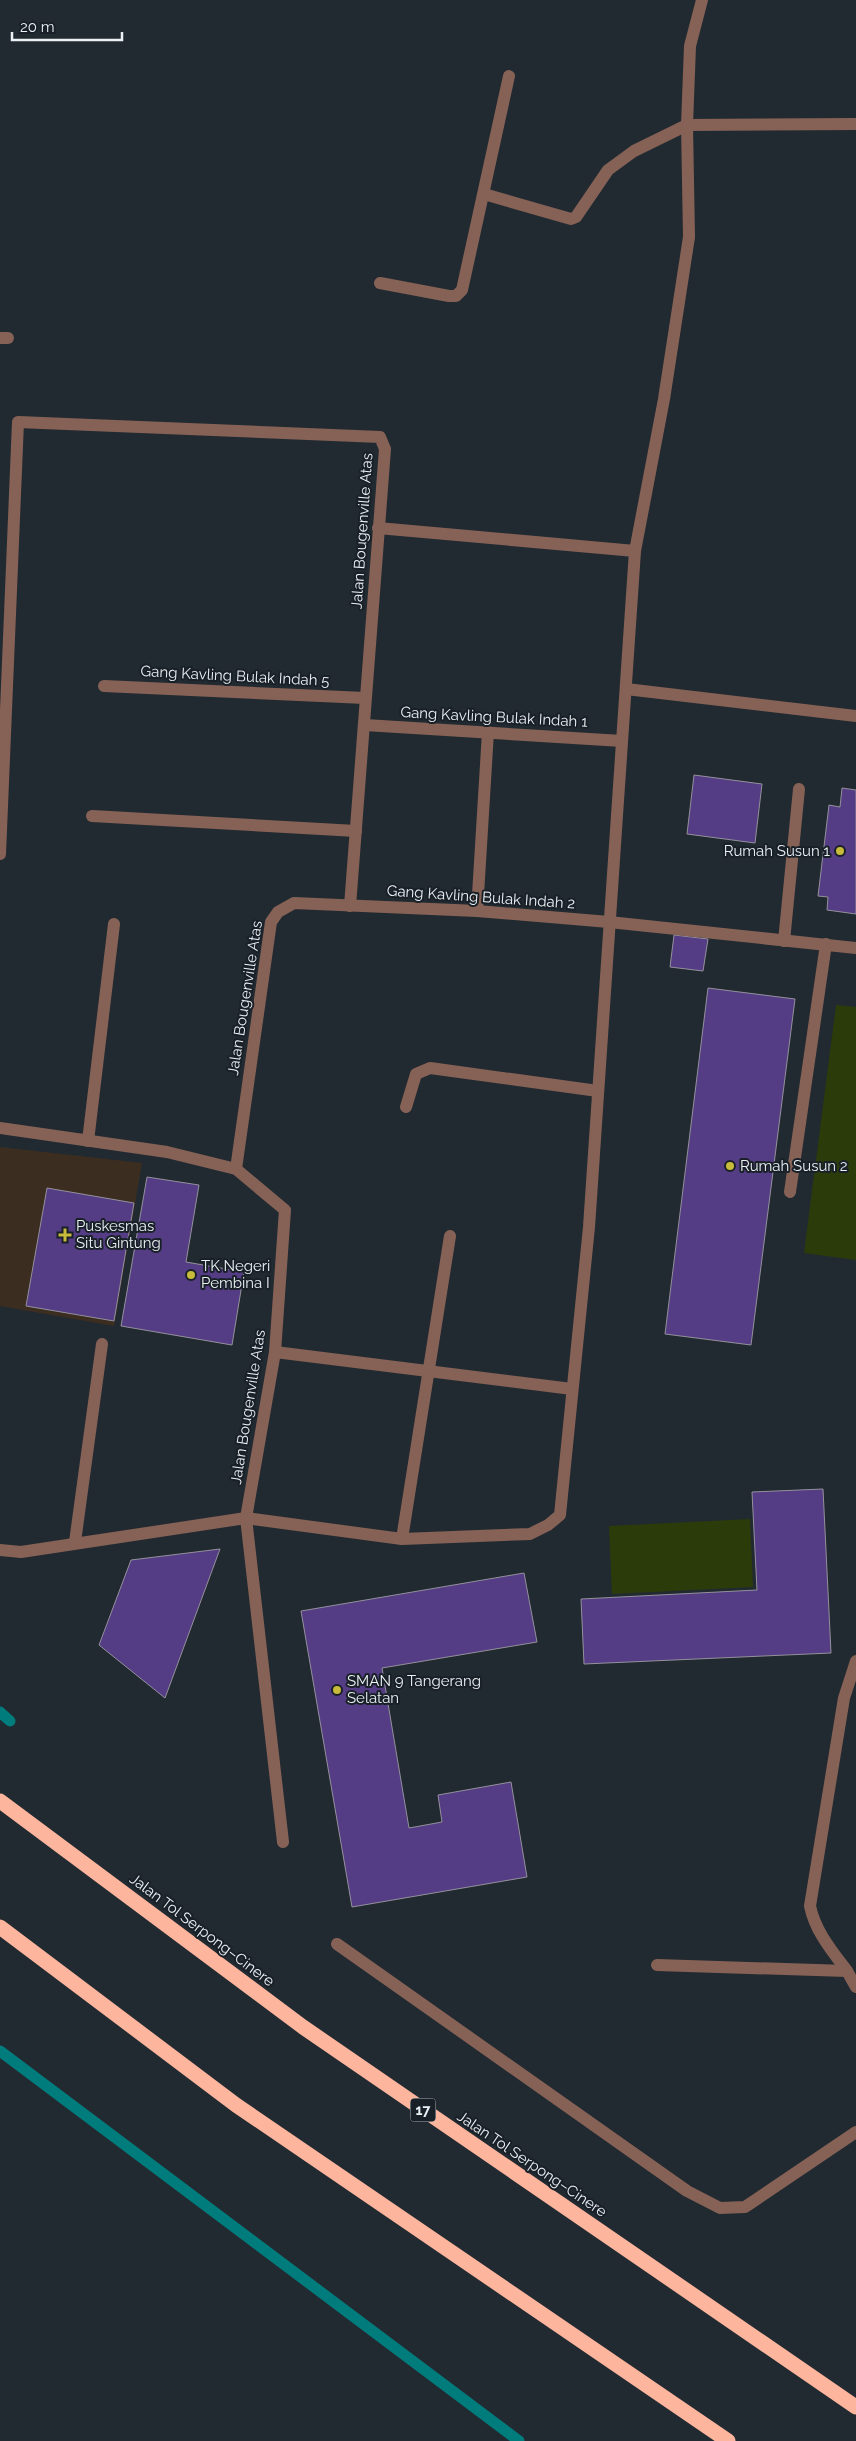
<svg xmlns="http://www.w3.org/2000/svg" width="856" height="2441" font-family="Raleway,sans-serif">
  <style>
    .medical { fill: #3c2d21 }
    .green { fill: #2b3c0a }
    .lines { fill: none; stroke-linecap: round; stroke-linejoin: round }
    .stream { stroke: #007c7d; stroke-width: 11 }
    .building { fill: #543d84; stroke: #94919c }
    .service { stroke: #866256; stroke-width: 12 }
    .minor { stroke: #866256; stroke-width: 12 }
    .motorway { stroke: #feb59d; stroke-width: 15 }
    .poi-dot { fill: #c8bb3b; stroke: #192027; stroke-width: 2 }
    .labels { text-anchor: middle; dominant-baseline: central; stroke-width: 4; stroke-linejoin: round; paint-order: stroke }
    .shield { fill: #192027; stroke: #abb2b6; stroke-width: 1 }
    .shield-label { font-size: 14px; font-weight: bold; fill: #eaf0f4 }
    .street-label { font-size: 15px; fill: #eaf0f4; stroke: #192027 }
    .poi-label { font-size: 15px; fill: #eaf0f4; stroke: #192027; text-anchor: start }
  </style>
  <rect width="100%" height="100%" fill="#222a31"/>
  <!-- medical -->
  <polygon class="medical" points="0,1147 142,1163 114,1326 0,1306"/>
  <!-- green -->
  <g class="green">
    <polygon points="836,1005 856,1007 856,1260 804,1253"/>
    <polygon points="750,1519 753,1587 612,1594 609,1526"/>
  </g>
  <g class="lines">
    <!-- stream -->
    <g class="stream">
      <polyline points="0,1712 10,1721"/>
      <polyline points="0,2051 519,2441"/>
    </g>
  </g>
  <!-- building -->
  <g class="building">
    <polygon points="694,775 762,784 755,843 687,834"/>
    <polygon points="842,788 856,790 856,914 827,910 828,897 818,896 829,805 840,807"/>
    <polygon points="674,935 708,939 703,971 670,967"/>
    <polygon points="708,988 795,999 751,1345 665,1334"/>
    <polygon points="147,1177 199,1185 186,1262 244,1272 232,1345 121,1326"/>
    <polygon points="47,1188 134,1203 114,1321 26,1306"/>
    <polygon points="823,1489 831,1653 584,1664 581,1599 757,1590 752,1492"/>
    <polygon points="220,1549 165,1698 99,1645 131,1560"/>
    <polygon points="524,1573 537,1642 382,1668 409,1828 442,1822 438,1795 511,1782 527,1877 352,1907 301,1611"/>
  </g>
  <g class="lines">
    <!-- service -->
    <polyline class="service" points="246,1518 283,1842"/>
    <!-- minor -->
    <g class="minor">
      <polyline points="484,194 571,219 576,217 608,170 634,151 687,125 856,124"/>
      <polyline points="380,283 449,296 456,296 462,290 509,76"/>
      <polyline points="0,338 8,338"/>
      <polyline points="378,528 635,551"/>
      <polyline points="104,686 365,698"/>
      <polyline points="626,689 856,716"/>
      <polyline points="365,725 622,741"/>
      <polyline points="92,816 356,831"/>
      <polyline points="0,854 18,422 380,437 385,449 350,906"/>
      <polyline points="477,911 488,732"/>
      <polyline points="784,941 799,789"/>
      <polyline points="406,1107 416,1074 430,1068 598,1091"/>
      <polyline points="0,1128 167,1152 236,1169 285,1210 275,1352 246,1518"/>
      <polyline points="88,1141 114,924"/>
      <polyline points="236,1169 271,922 278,912 294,903 477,911 609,922 856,948"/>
      <polyline points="790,1192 826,944"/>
      <polyline points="275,1352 572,1389"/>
      <polyline points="402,1539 450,1236"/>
      <polyline points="75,1542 102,1344"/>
      <polyline points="0,1550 21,1552 246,1518 402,1539 530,1534 548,1525 560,1515 589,1227 635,551 664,399 689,237 687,125 690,46 702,0"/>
      <polyline points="337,1944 687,2191 720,2208 745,2207 856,2132"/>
      <polyline points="657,1965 847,1971 856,1987"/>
      <path d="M847,1971C832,1951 815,1931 810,1906L844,1698L856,1661"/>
    </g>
    <!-- motorway -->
    <g class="motorway">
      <polyline points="0,1801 303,2027 856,2407"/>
      <polyline points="0,1927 236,2105 728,2441"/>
    </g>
  </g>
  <!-- markers -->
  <g class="poi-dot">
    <circle cx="840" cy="851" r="5"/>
    <circle cx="730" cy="1166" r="5"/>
    <path d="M62.5 1227.5h5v5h5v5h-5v5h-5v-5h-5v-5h5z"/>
    <circle cx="191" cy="1275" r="5"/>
    <circle cx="337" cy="1690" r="5"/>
  </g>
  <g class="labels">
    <!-- shield labels -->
    <rect class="shield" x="410.5" y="2098.5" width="25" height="23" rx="4"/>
    <g class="shield-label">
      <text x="423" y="2110">17</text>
    </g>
    <!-- street labels -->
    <g class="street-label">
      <text transform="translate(362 531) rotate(-86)">Jalan Bougenville Atas</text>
      <text transform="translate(235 676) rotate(3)">Gang Kavling Bulak Indah 5</text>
      <text transform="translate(494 717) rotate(3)">Gang Kavling Bulak Indah 1</text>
      <text transform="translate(481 897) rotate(4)">Gang Kavling Bulak Indah 2</text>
      <text transform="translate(245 998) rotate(-81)">Jalan Bougenville Atas</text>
      <text transform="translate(248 1407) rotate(-81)">Jalan Bougenville Atas</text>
      <text transform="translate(202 1930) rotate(37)">Jalan Tol Serpong–Cinere</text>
      <text transform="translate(532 2164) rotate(34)">Jalan Tol Serpong–Cinere</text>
    </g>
    <!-- poi labels -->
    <g class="poi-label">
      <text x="830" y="851" text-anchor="end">Rumah Susun 1</text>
      <text x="740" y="1166">Rumah Susun 2</text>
      <text x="76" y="1226">Puskesmas<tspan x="76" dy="17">Situ Gintung</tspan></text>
      <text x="201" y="1266">TK Negeri<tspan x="201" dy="17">Pembina I</tspan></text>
      <text x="347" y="1681">SMAN 9 Tangerang<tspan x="347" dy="17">Selatan</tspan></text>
    </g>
  </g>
  <!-- scale -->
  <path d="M12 32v8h110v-8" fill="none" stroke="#eaf0f4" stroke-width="2.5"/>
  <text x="20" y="32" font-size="15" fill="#eaf0f4" stroke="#192027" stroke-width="4" paint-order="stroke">20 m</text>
</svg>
